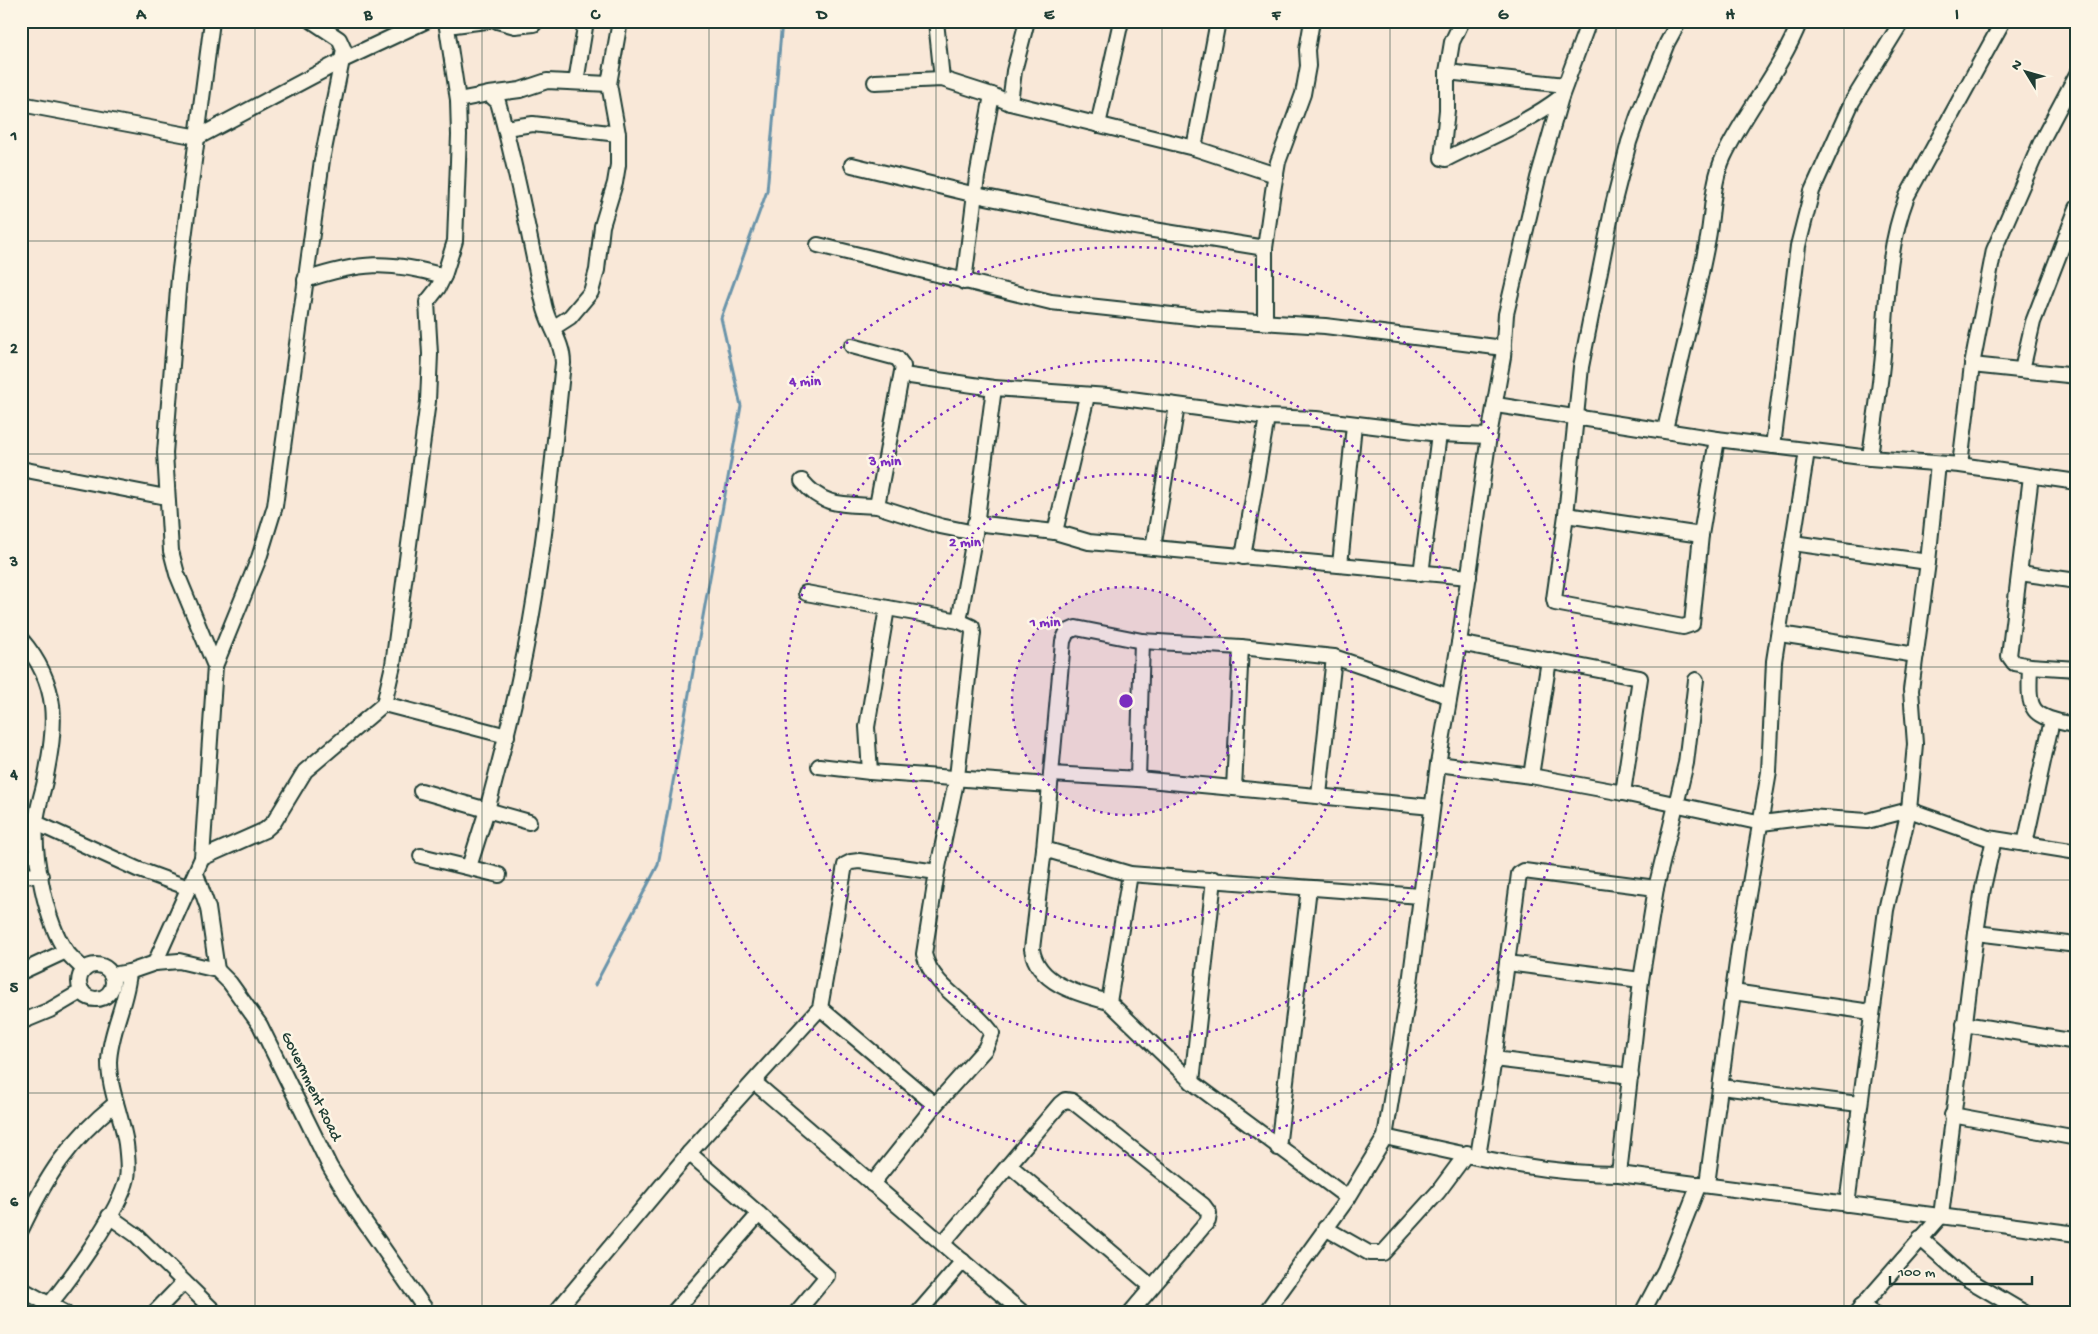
<svg xmlns="http://www.w3.org/2000/svg" width="2098" height="1334" viewBox="0 0 2098 1334" font-family="'Gochi Hand',sans-serif">
<style>
.lines{fill:none;stroke-linecap:round;stroke-linejoin:round}
.stream{stroke:#6a94aa;stroke-width:3}
.minor-casing{stroke:#1f3d34;stroke-width:18}
.minor{stroke:#fcf5e5;stroke-width:14}
.grid{fill:none;stroke:#1f3d34;stroke-width:1;stroke-opacity:0.55}
.ring{fill:none;stroke:#7b2cbf;stroke-width:2.5;stroke-dasharray:2.5 5}
.labels{text-anchor:middle;dominant-baseline:central;stroke-width:5;stroke-linejoin:round;paint-order:stroke}
.street-label{font-size:16px;fill:#1f3d34;stroke:#fcf5e5}
.centre{fill:#7b2cbf;stroke:#fcf5e5;stroke-width:2.5}
.ring-label{font-size:15px;text-anchor:middle;font-weight:bold;fill:#7b2cbf;stroke:#fcf5e5;stroke-width:5;stroke-linejoin:round;paint-order:stroke}
.neatline{fill:none;stroke:#1f3d34;stroke-width:2}
.grid-label{font-size:16px;text-anchor:middle;font-weight:bold;fill:#1f3d34}
</style>
<rect width="100%" height="100%" fill="#f9e8d8"/>
<filter id="ink" filterUnits="userSpaceOnUse"><feTurbulence type="fractalNoise" baseFrequency=".02" numOctaves="2"/><feDisplacementMap in="SourceGraphic" scale="10" xChannelSelector="R" yChannelSelector="G"/><feConvolveMatrix kernelMatrix="1 2 1 2 8 2 1 2 1" color-interpolation-filters="sRGB"/></filter>
<g filter="url(#ink)">
<g class="lines">
<path class="stream" d="M595,985L658,865L741,406L721,318L767,191L782,21"/>
<g class="minor-casing">
<g id="minor">
<path d="M497,21L515,26L534,24L536,21"/>
<path d="M936,21L942,79"/>
<path d="M1462,21L1452,42L1447,72V110L1442,158L1446,159C1485,139 1526,124 1561,97"/>
<path d="M1679,21L1667,43L1638,116L1629,142L1613,205L1581,367L1566,515L1554,599L1555,603L1683,627L1692,624L1701,535L1717,439"/>
<path d="M447,26L486,21"/>
<path d="M1447,72L1565,85"/>
<path d="M576,82L586,21"/>
<path d="M875,82L942,79L992,95L1010,103L1194,148L1276,175"/>
<path d="M489,94L520,90L547,81L609,84"/>
<path d="M1010,103L1014,71L1027,21"/>
<path d="M21,104L198,137L343,60L426,21"/>
<path d="M1098,125L1121,21"/>
<path d="M505,128L533,124L618,134"/>
<path d="M1194,148L1218,21"/>
<path d="M852,165L976,195L1123,225L1265,248"/>
<path d="M818,245L1051,302L1209,319L1325,326L1504,348"/>
<path d="M444,276L455,241L459,135L458,100L446,21"/>
<path d="M964,282L977,177L992,95"/>
<path d="M1265,322V248L1273,191L1278,162L1303,94L1308,66L1307,50L1312,21"/>
<path d="M553,328L570,317L591,292L597,270L602,226L615,183L618,165V134L609,84L620,21"/>
<path d="M852,346L897,358L903,366L877,506L940,526L975,533"/>
<path d="M1972,365L2077,376"/>
<path d="M2022,370L2033,322L2077,208"/>
<path d="M903,375L994,388L1108,396L1267,417L1316,419L1439,434L1489,436"/>
<path d="M1496,405L1717,439L1870,458L1960,465L2077,482"/>
<path d="M1665,430C1679,366 1696,302 1708,238C1713,211 1712,181 1724,156C1746,110 1781,70 1800,21"/>
<path d="M1773,446L1798,246L1812,191L1852,102L1902,21"/>
<path d="M1870,458C1874,423 1880,389 1883,355C1887,300 1887,248 1907,196L2003,21"/>
<path d="M1960,465L1972,365L1994,250L2042,140L2077,74"/>
<path d="M21,469L166,497"/>
<path d="M2031,476L2009,656L2014,663L2030,666L2077,669"/>
<path d="M802,481C824,508 844,504 877,506"/>
<path d="M1566,515L1701,535"/>
<path d="M975,523L1055,532L1089,542L1469,577"/>
<path d="M1055,532L1087,396"/>
<path d="M1793,543L1928,562"/>
<path d="M1153,548L1177,406"/>
<path d="M1243,557L1267,417"/>
<path d="M1340,565L1354,425"/>
<path d="M2020,573L2077,581"/>
<path d="M1421,574L1439,434"/>
<path d="M806,593L959,621L972,627L973,633L957,777L937,872L924,954C933,989 972,1004 992,1033L985,1049L935,1105L872,1184"/>
<path d="M959,621L975,533L994,388"/>
<path d="M1780,634L1916,655"/>
<path d="M21,639C61,686 56,724 45,781C42,795 37,809 36,822C33,856 46,923 66,951C71,958 79,964 84,970"/>
<path d="M1459,643L1640,678L1623,793"/>
<path d="M215,666L259,558L275,506L322,160L344,50L339,39L312,21"/>
<path d="M2030,666C2028,714 2029,715 2077,726"/>
<path d="M384,704L507,736"/>
<path d="M1438,764L1531,776L1623,793L1762,823L1809,817L1867,821L1909,810L1988,838L2077,852"/>
<path d="M819,766L870,772L1050,785L1063,641L1067,632L1076,628L1142,641L1241,647L1334,657L1448,696"/>
<path d="M870,772L867,727L887,608"/>
<path d="M1051,774L1138,779L1432,807"/>
<path d="M1531,776L1549,660"/>
<path d="M1138,779L1142,641"/>
<path d="M1050,785L1044,849L1130,874L1420,896"/>
<path d="M1234,788L1241,647"/>
<path d="M421,791L487,810C509,728 529,646 540,562C550,496 556,429 563,363C563,342 548,325 544,305C529,237 517,169 498,102L489,94L458,100"/>
<path d="M1319,795L1334,657"/>
<path d="M21,816L137,869L189,888"/>
<path d="M2025,844L2052,720"/>
<path d="M1044,849L1032,949C1037,984 1079,994 1109,1002"/>
<path d="M421,856L499,875"/>
<path d="M202,858L265,830L274,822L305,771L384,704L393,665L428,401L430,354L427,302L438,288L444,276C389,260 359,262 305,280"/>
<path d="M469,867L487,810L529,822"/>
<path d="M196,874L208,908L217,970"/>
<path d="M1130,874L1109,1002L1192,1082L1348,1198"/>
<path d="M21,875L41,876"/>
<path d="M1976,933L2077,945"/>
<path d="M155,963L202,858L215,666L177,574L171,551L165,453L179,277L212,21"/>
<path d="M1507,963L1641,980"/>
<circle cx="96" cy="982" r="17"/>
<path d="M21,972L66,951"/>
<path d="M112,975L129,972L155,963L179,961L217,970L230,983L260,1025L330,1167L355,1208L428,1313"/>
<path d="M1733,992L1871,1012"/>
<path d="M820,1008L935,1105"/>
<path d="M21,1022L50,1010L82,991"/>
<path d="M1964,1024L2077,1042"/>
<path d="M1494,1059L1631,1076"/>
<path d="M754,1082L1023,1313"/>
<path d="M1192,1082L1214,879"/>
<path d="M1721,1087L1859,1104"/>
<path d="M1952,1115L2077,1138"/>
<path d="M1385,1137C1463,1154 1538,1174 1619,1174L2077,1234"/>
<path d="M1278,1148L1309,888"/>
<path d="M1478,1156L1494,1059L1519,874L1524,871L1656,888"/>
<path d="M1009,1165L1151,1286"/>
<path d="M1619,1174L1641,980L1656,888L1686,763L1696,680"/>
<path d="M1707,1184L1739,948L1769,772L1774,661L1807,451"/>
<path d="M1847,1204L1886,910L1909,810L1915,744L1911,690L1928,562L1938,464"/>
<path d="M759,1214L827,1276L796,1313"/>
<path d="M109,1216L136,1235L216,1313"/>
<path d="M1325,1228L1369,1253H1383L1438,1192L1467,1153"/>
<path d="M21,1230C47,1175 69,1141 116,1103"/>
<path d="M1920,1238L1964,1277L2025,1313"/>
<path d="M943,1243L1060,1104L1065,1100L1072,1101L1203,1205L1209,1213L1208,1221L1130,1313"/>
<path d="M21,1289L65,1313"/>
<path d="M1861,1306L1873,1313"/>
<path d="M42,1313C66,1286 120,1211 127,1178C129,1168 127,1154 126,1144C122,1116 109,1090 109,1062C110,1031 127,1002 129,972"/>
<path d="M154,1313L184,1282"/>
<path d="M555,1313L689,1153L820,1008L845,865L851,862L859,861L937,872"/>
<path d="M673,1313L759,1214L689,1153"/>
<path d="M918,1313L963,1261"/>
<path d="M1265,1313L1348,1198L1385,1137L1410,983L1438,764L1459,643L1489,436L1503,357L1506,314L1538,178L1561,97L1589,21"/>
<path d="M1642,1313L1665,1270L1699,1184"/>
<path d="M1856,1313L1941,1216L1976,933L1983,888L1994,839"/>
</g>
</g>
<use href="#minor" class="minor"/>
</g>
</g>
<path class="grid" d="M255,21V1313M482,21V1313M709,21V1313M936,21V1313M1162,21V1313M1390,21V1313M1616,21V1313M1844,21V1313M21,241H2077M21,454H2077M21,667H2077M21,880H2077M21,1093H2077"/>
<circle cx="1126" cy="701" r="114" fill="#7b2cbf" fill-opacity=".12"/>
<g class="ring">
<circle cx="1126" cy="701" r="114"/>
<circle cx="1126" cy="701" r="227"/>
<circle cx="1126" cy="701" r="341"/>
<circle cx="1126" cy="701" r="454"/>
</g>
<g class="labels">
<g class="street-label">
<text transform="translate(310 1087) rotate(64)">Government Road</text>
</g>
</g>
<circle cx="1126" cy="701" r="8" class="centre"/>
<g class="ring-label">
<text x="805" y="385">4 min</text>
<text x="885" y="465">3 min</text>
<text x="965" y="546">2 min</text>
<text x="1045" y="626">1 min</text>
</g>
<rect width="2098" height="1334" fill="none" stroke="#fcf5e5" stroke-width="55"/>
<g transform="translate(2026 72) rotate(307)" stroke="#fcf5e5" stroke-width="4" paint-order="stroke">
<path d="M0-4L9 19L0 12L-9 19Z" fill="#1f3d34"/>
<text y="-8" font-size="14" font-weight="bold" text-anchor="middle" fill="#1f3d34">N</text>
</g>
<path d="M1890 1276v8h142v-8" fill="none" stroke="#1f3d34" stroke-width="2.5"/>
<text x="1898" y="1276" font-size="15" fill="#1f3d34" stroke="#fcf5e5" stroke-width="4" paint-order="stroke">100 m</text>
<rect x="28" y="28" width="2042" height="1278" class="neatline"/>
<g class="grid-label">
<text x="141" y="19">A</text>
<text x="368" y="19">B</text>
<text x="595" y="19">C</text>
<text x="822" y="19">D</text>
<text x="1049" y="19">E</text>
<text x="1276" y="19">F</text>
<text x="1503" y="19">G</text>
<text x="1730" y="19">H</text>
<text x="1957" y="19">I</text>
<text x="14" y="140">1</text>
<text x="14" y="353">2</text>
<text x="14" y="566">3</text>
<text x="14" y="779">4</text>
<text x="14" y="992">5</text>
<text x="14" y="1206">6</text>
</g>
</svg>
